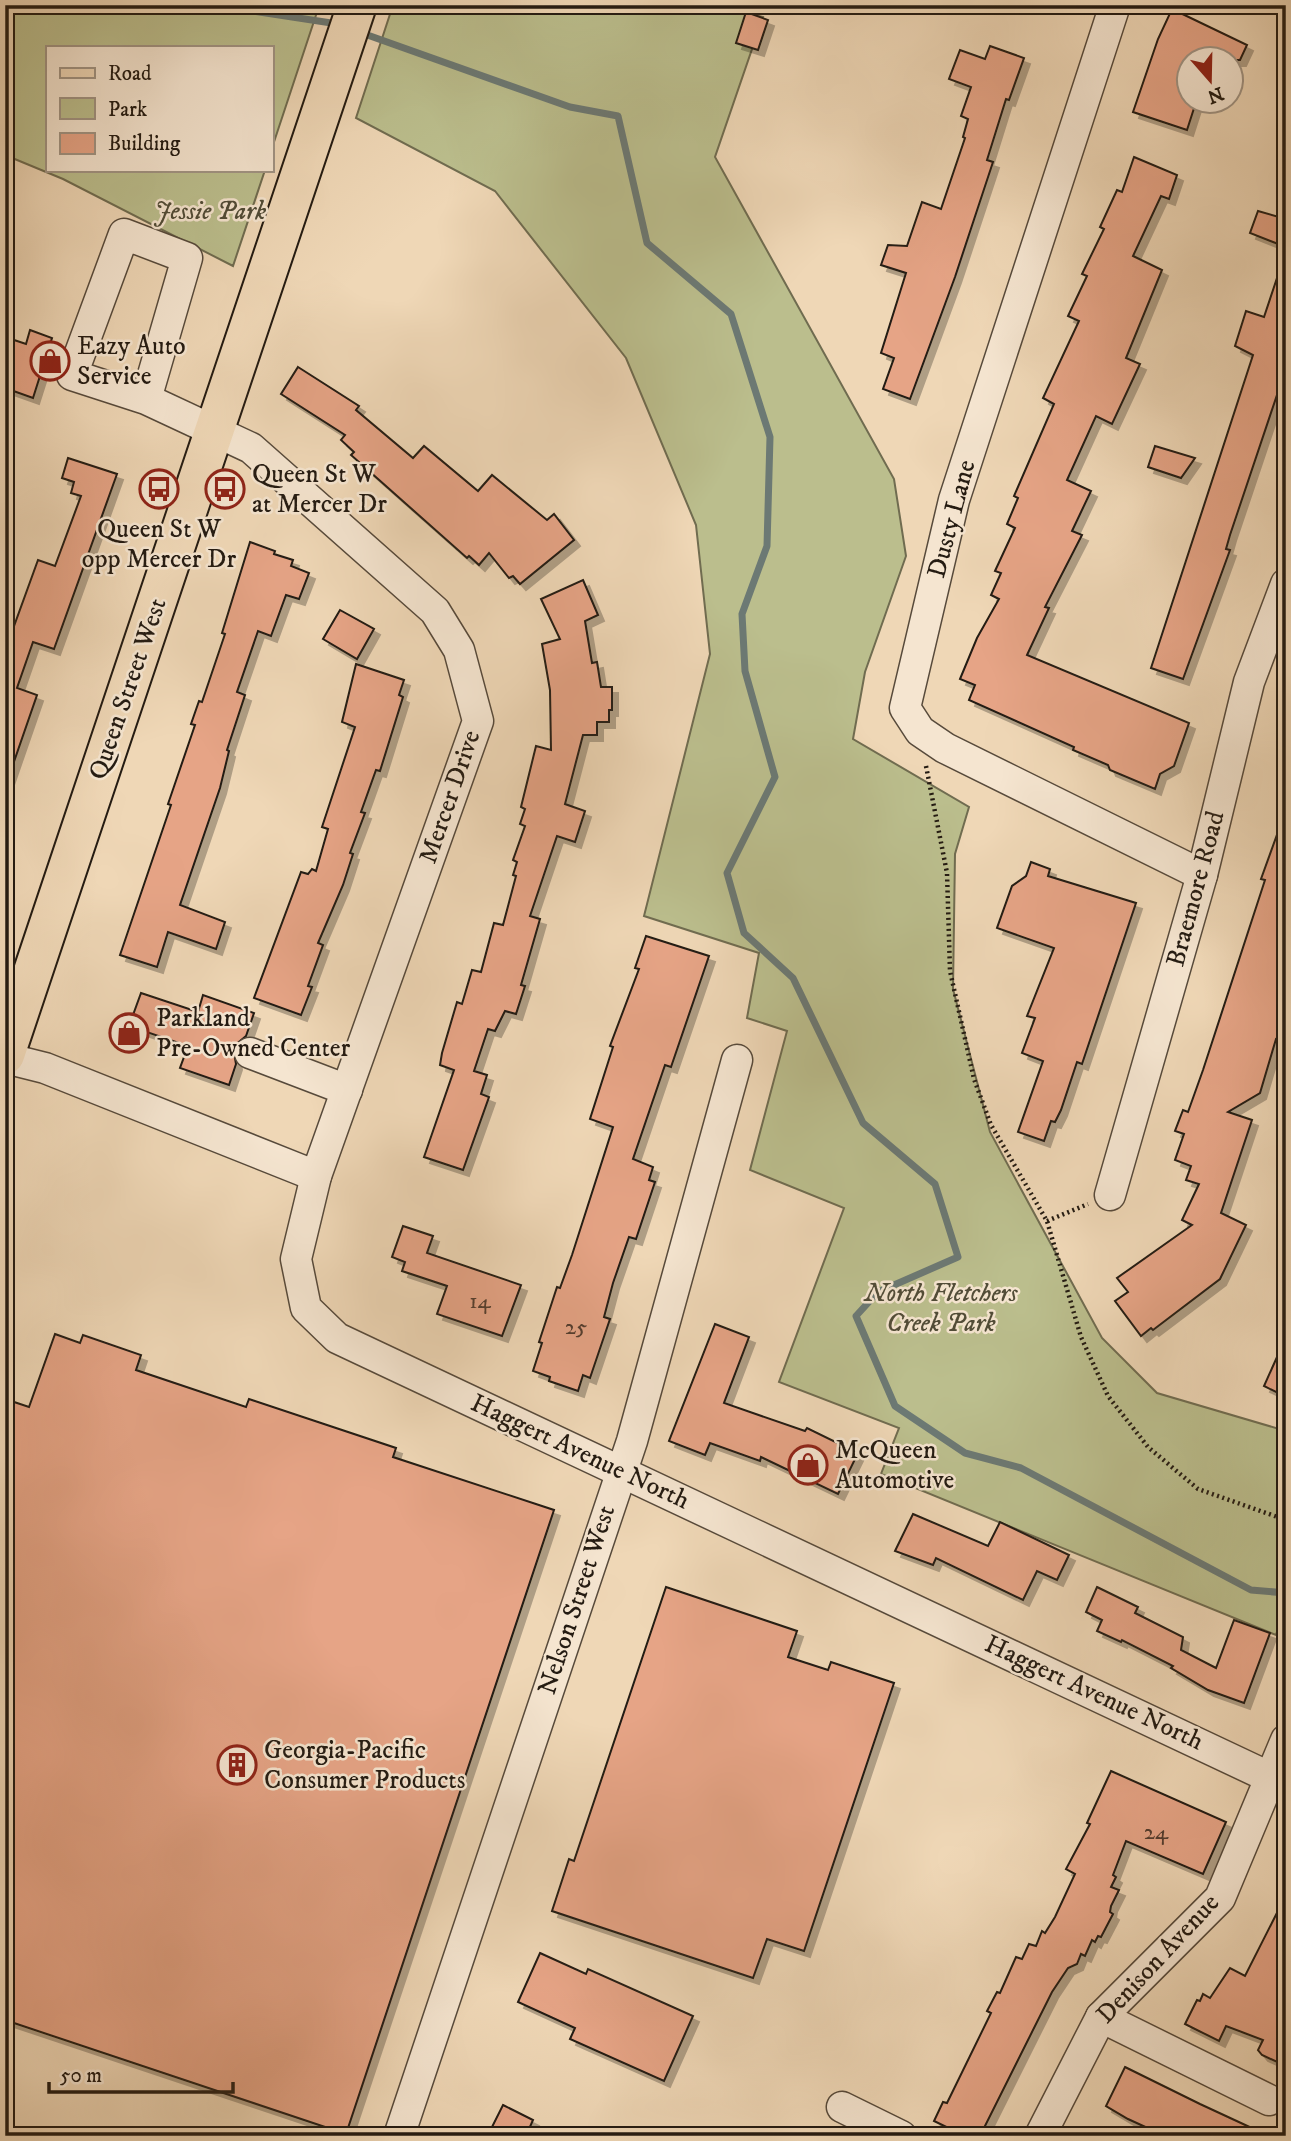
<svg xmlns="http://www.w3.org/2000/svg" width="1291" height="2141" viewBox="0 0 1291 2141" font-family="'IM FELL DW Pica',serif">
<style>
.green{fill:#bbbe8d;stroke:#706c50;stroke-width:2}
.lines{fill:none;stroke-linecap:round;stroke-linejoin:round}
.stream{stroke:#6c7974;stroke-width:7}
.building{fill:#e6a486;stroke:#241b12;stroke-width:2;filter:url(#shadow)}
.minor-casing{stroke:#574a3b;stroke-width:33}
.major-casing{stroke:#241b12;stroke-width:42}
.path{stroke:#241b12;stroke-width:4.5;stroke-dasharray:2 3.5;stroke-linecap:butt}
.minor{stroke:#f5e5d0;stroke-width:30}
.major{stroke:#efd7b6;stroke-width:38}
.labels{text-anchor:middle;dominant-baseline:central;stroke-width:5;stroke-linejoin:round;paint-order:stroke}
.number-label{font-size:23px;fill:#543d2f}
.park-label{font-size:26px;font-style:italic;fill:#514c37;stroke:#f5e5d0}
.poi-label{font-size:26px;fill:#241b12;stroke:#f5e5d0;text-anchor:start}
.street-label{font-size:26px;fill:#241b12;stroke:#f5e5d0}
</style>
<defs>
<filter id="shadow"><feDropShadow dx="6" dy="6" stdDeviation="0" flood-color="#0004"/></filter>
</defs>
<rect width="100%" height="100%" fill="#efd7b6"/>
<filter id="stains"><feTurbulence type="fractalNoise" baseFrequency=".00286" numOctaves="4"/><feColorMatrix values="0 0 0 0 .2 0 0 0 0 .09 0 0 0 0 .02 0 0 0 .5 -.17"/></filter>
<radialGradient id="worn" r=".72"><stop offset=".6" stop-color="#630" stop-opacity="0"/><stop offset="1" stop-color="#630" stop-opacity=".3"/></radialGradient>
<g class="green">
<path d="M5,5L319,6L271,151V47H47V170H265L233,266L63,179L5,155Z"/>
<path d="M393,5H715L763,17L715,157L894,479L906,556L865,672L853,739L969,807L955,854L953,989L990,1132L1102,1338L1157,1393L1286,1431V1603L1276,1635L881,1474L899,1428L779,1382L844,1208L750,1170L787,1031L747,1018L759,953L644,916L710,654L696,525L626,358L495,191L356,118Z"/>
</g>
<g class="lines">
<g class="stream">
<path d="M212,5L338,24"/>
<path d="M359,32L570,107L618,116L647,243L731,314L770,437L767,546L742,614L745,671L775,777L727,873L744,933L793,978L863,1123L935,1184L958,1257L878,1292L856,1316L895,1406L965,1453L1021,1468L1251,1590L1286,1593"/>
</g>
</g>
<g class="building">
<path d="M1172,9L1247,45L1240,60H1189V102H1196L1187,130L1133,112L1158,39Z"/>
<path d="M746,12L768,20L758,50L736,43Z"/>
<path d="M990,46L1024,58L1009,100L1006,99L987,160L993,162L955,277L910,399L883,389L894,358L881,353L906,273L881,265L888,245L907,246L922,202L941,209L965,138L963,137L968,119L961,116L971,87L949,79L960,50L985,59Z"/>
<path d="M1134,157L1177,175L1169,199L1161,196L1133,256L1162,270L1126,358L1140,364L1112,424L1096,416L1067,480L1091,491L1072,531L1082,535L1045,607L1049,608L1027,655L1189,723L1174,766L1160,774L1155,789L1110,770L1108,765L1073,750L1074,747L969,700L975,685L960,679L977,638L999,599L991,595L1001,573L995,571L1015,528L1007,524L1018,498L1014,496L1054,404L1043,398L1079,321L1068,316L1087,276L1082,274L1104,229L1100,227L1117,190L1122,192Z"/>
<path d="M1258,211L1286,219V247L1250,233Z"/>
<path d="M1282,263L1286,264V368L1230,535L1226,549L1230,550L1183,679L1151,668L1253,355L1235,346L1246,311L1264,317Z"/>
<path d="M30,330L52,338L33,398L5,388V337L26,344Z"/>
<path d="M298,367L359,406L356,410L413,458L424,446L478,491L492,475L547,520L554,514L574,540L520,584L513,576L509,578L489,553L479,565L469,556L467,558L351,455L354,452L341,440L345,435L281,394Z"/>
<path d="M1155,446L1195,458L1181,478L1148,467Z"/>
<path d="M68,458L117,474L54,649L33,642L17,688L37,695L8,779H5V651L38,560L55,566L81,496L71,493L74,482L62,478Z"/>
<path d="M250,542L275,551L274,554L293,560L291,566L309,573L299,599L286,595L271,636L258,631L237,692L245,695L227,750L229,751L220,788L180,905L225,922L216,949L168,932L157,967L120,955L171,805L168,804L195,725L191,724L199,701L202,702L225,634L222,633Z"/>
<path d="M583,580L598,615L585,621L592,663L597,662L601,687H612V710H609V722H597V735H583L565,804L585,811L575,842L557,836L530,916L540,919L521,985L525,986L516,1014L505,1011L495,1031L488,1029L474,1071L487,1075L481,1094L489,1097L463,1170L424,1157L454,1070L440,1065L442,1053L457,1002L462,1004L472,970L481,972L494,923L503,925L516,876L513,875L517,862L513,860L525,826L520,824L525,809L521,807L536,746L551,750L550,690L542,644L560,639L541,599Z"/>
<path d="M340,610L374,629L357,659L323,639Z"/>
<path d="M356,664L404,680L399,695L403,697L380,771L376,770L361,812L365,813L350,853L353,854L343,885L318,943L323,945L308,986L312,987L301,1015L254,998L301,872L308,874L312,869L316,871L328,829L322,827L355,727L342,722Z"/>
<path d="M1283,818H1286V1021L1279,1040L1276,1039L1260,1093L1228,1112L1252,1120L1221,1213L1246,1225L1220,1279L1153,1330L1151,1328L1141,1336L1115,1301L1128,1292L1117,1278L1192,1225L1182,1220L1199,1184L1186,1180L1191,1166L1175,1160L1184,1134L1175,1131L1183,1110L1188,1112L1203,1070L1265,880L1261,879Z"/>
<path d="M1031,862L1050,869L1048,876L1136,903L1082,1064L1077,1062L1061,1110L1055,1122L1051,1121L1044,1141L1018,1132L1043,1061L1022,1053L1035,1018L1027,1016L1054,948L997,928L1012,886L1026,876Z"/>
<path d="M646,936L709,956L671,1067L665,1065L633,1159L653,1167L649,1180L655,1182L636,1239L629,1237L613,1283L604,1317L610,1319L590,1378L583,1375L578,1391L549,1381L550,1377L533,1371L542,1343L539,1342L557,1287L560,1288L572,1255L613,1127L590,1119L613,1047L610,1046L639,969L635,968Z"/>
<path d="M141,993L198,1012L203,995L254,1013L246,1036L233,1047L236,1064L229,1085L180,1068L188,1046L129,1026Z"/>
<path d="M403,1226L433,1236L427,1253L521,1285L502,1336L437,1314L447,1286L402,1271L405,1262L392,1257Z"/>
<path d="M715,1324L749,1337L724,1403L805,1431L807,1428L858,1453L838,1494L761,1457L760,1461L710,1443L705,1455L669,1441Z"/>
<path d="M55,1334L80,1343L83,1335L141,1355L136,1370L246,1407L249,1399L396,1448L393,1457L554,1510L346,2134L5,2020V1399L29,1407Z"/>
<path d="M1286,1337V1397L1264,1386Z"/>
<path d="M913,1514L988,1546L1000,1522L1069,1555L1057,1580L1037,1571L1023,1600L936,1558L933,1565L895,1551Z"/>
<path d="M666,1587L797,1631L788,1657L828,1670L831,1662L894,1683L804,1951L767,1939L753,1978L552,1911L569,1859L574,1861Z"/>
<path d="M1097,1587L1138,1607L1135,1613L1183,1637L1181,1650L1216,1668L1234,1620L1270,1633L1244,1703L1208,1690L1171,1668L1173,1666L1122,1640L1121,1642L1097,1631L1102,1620L1086,1612Z"/>
<path d="M1111,1771L1226,1822L1203,1874L1126,1841L1113,1875L1116,1877L1111,1887L1119,1890L1111,1906L1110,1912L1113,1914L1101,1937L1098,1936L1095,1942L1092,1940L1085,1956L1081,1954L1077,1964L1068,1968L1052,1992L980,2136H965L934,2121L943,2102L947,2103L991,2013L987,2011L997,1992L1000,1993L1016,1957L1022,1959L1029,1944L1036,1946L1042,1931L1045,1933L1055,1917L1075,1874L1066,1869L1090,1824L1087,1823Z"/>
<path d="M1286,1895V2066L1262,2055L1258,2050L1263,2040L1226,2026L1219,2041L1185,2024L1197,2000L1200,2001L1203,1994L1210,1998L1230,1968L1245,1976Z"/>
<path d="M540,1953L586,1974L588,1969L693,2016L664,2081L570,2039L575,2028L518,2002Z"/>
<path d="M1125,2067L1200,2104L1269,2136H1165L1128,2119L1106,2106Z"/>
<path d="M503,2105L533,2120L526,2136H501L490,2131Z"/>
</g>
<g class="lines">
<g class="minor-casing">
<g id="minor">
<path d="M1115,5L954,500L905,708L920,731L945,748L1202,875"/>
<path d="M146,399L187,258L124,234L72,375L146,399L251,448L435,611L459,650L478,721L316,1176L296,1259L306,1308L337,1338L1286,1785"/>
<path d="M250,1053L347,1090"/>
<path d="M5,1058L45,1068L316,1176"/>
<path d="M1110,1195L1202,875L1249,682L1286,584"/>
<path d="M1101,2017L1269,2100"/>
<path d="M842,2107L901,2136"/>
<path d="M399,2136L632,1441L737,1060"/>
<path d="M1040,2136L1101,2017L1220,1898L1286,1740"/>
</g>
</g>
<g class="major-casing">
<path id="major" d="M5,1055L357,5"/>
</g>
<g class="path">
<path d="M926,766L947,873L950,971L974,1079L991,1125L1047,1221L1081,1337L1108,1396L1148,1447L1198,1489L1286,1520"/>
<path d="M1047,1221L1088,1204"/>
</g>
<use href="#minor" class="minor"/>
<use href="#major" class="major"/>
</g>
<defs>
<g id="shop-ring" transform="scale(2.0125)"><circle r="9.5" fill="#f5e5d0" stroke="#8f2418" stroke-width="1.5"/><path d="M-5-2.5h2.3a2.7 3.5 0 0 1 5.4 0H5L5.5 6h-11ZM-1.5-2.5h3a1.5 2.3 0 0 0-3 0Z" fill="#8f2418"/></g>
<g id="bus-ring" transform="scale(2.0125)"><circle r="9.5" fill="#f5e5d0" stroke="#8f2418" stroke-width="1.5"/><path d="M-5-6H5V4H4V6H2V4H-2V6H-4V4H-5ZM-3.5-4V0h7V-4ZM-3.5 1.2v1.5H-2V1.2ZM2 1.2v1.5H3.5V1.2Z" fill="#8f2418"/></g>
<g id="building-ring" transform="scale(2.0125)"><circle r="9.5" fill="#f5e5d0" stroke="#8f2418" stroke-width="1.5"/><path d="M-4-6H4V6H1V3H-1V6H-4ZM-2.5-4.3h1.7v1.8h-1.7ZM.8-4.3h1.7v1.8H.8ZM-2.5-1h1.7V.8h-1.7ZM.8-1h1.7V.8H.8Z" fill="#8f2418"/></g>
</defs>
<g fill-rule="evenodd">
<use href="#shop-ring" x="50" y="361"/>
<use href="#bus-ring" x="159" y="489"/>
<use href="#bus-ring" x="225" y="489"/>
<use href="#shop-ring" x="129" y="1033"/>
<use href="#shop-ring" x="808" y="1465"/>
<use href="#building-ring" x="237" y="1765"/>
</g>
<g class="labels">
<g class="number-label">
<text x="480" y="1301">14</text>
<text x="576" y="1327">25</text>
<text x="1156" y="1832">24</text>
</g>
<g class="park-label">
<text x="210" y="211">Jessie Park</text>
<text x="941" y="1293">North Fletchers<tspan x="941" dy="30">Creek Park</tspan></text>
</g>
<g class="poi-label">
<text x="77" y="346">Eazy Auto<tspan x="77" dy="30">Service</tspan></text>
<text x="252" y="474">Queen St W<tspan x="252" dy="30">at Mercer Dr</tspan></text>
<text x="159" y="529" text-anchor="middle">Queen St W<tspan x="159" dy="30">opp Mercer Dr</tspan></text>
<text x="156" y="1018">Parkland<tspan x="156" dy="30">Pre-Owned Center</tspan></text>
<text x="835" y="1450">McQueen<tspan x="835" dy="30">Automotive</tspan></text>
<text x="264" y="1750">Georgia-Pacific<tspan x="264" dy="30">Consumer Products</tspan></text>
</g>
<g class="street-label">
<text transform="translate(952 519) rotate(-75)">Dusty Lane</text>
<text transform="translate(128 689) rotate(-71)">Queen Street West</text>
<text transform="translate(450 797) rotate(-71)">Mercer Drive</text>
<text transform="translate(1196 889) rotate(-75)">Braemore Road</text>
<text transform="translate(580 1452) rotate(25)">Haggert Avenue North</text>
<text transform="translate(577 1600) rotate(-72)">Nelson Street West</text>
<text transform="translate(1094 1693) rotate(25)">Haggert Avenue North</text>
<text transform="translate(1158 1959) rotate(-47)">Denison Avenue</text>
</g>
</g>
<rect width="1291" height="2141" fill="none" stroke="#efd7b6" stroke-width="28"/>
<rect x="7" y="7" width="1277" height="2127" fill="none" stroke="#241b12" stroke-width="3.5"/>
<rect x="14" y="14" width="1263" height="2113" fill="none" stroke="#241b12" stroke-width="2"/>
<rect x="46" y="46" width="228" height="126" fill="#f5e5d0" stroke="#a19484" stroke-width="2"/>
<rect x="60" y="68" width="35" height="10" fill="#efd7b6" stroke="#a19484" stroke-width="2"/>
<text x="108" y="80" font-size="21" fill="#241b12">Road</text>
<rect x="60" y="98" width="35" height="21" fill="#bbbe8d" stroke="#a19484" stroke-width="2"/>
<text x="108" y="116" font-size="21" fill="#241b12">Park</text>
<rect x="60" y="133" width="35" height="21" fill="#e6a486" stroke="#a19484" stroke-width="2"/>
<text x="108" y="150" font-size="21" fill="#241b12">Building</text>
<g transform="translate(1210 80) rotate(160)"><circle r="33" fill="#f5e5d0" stroke="#a19484" stroke-width="2"/>
<path d="M0-5L12 26L0 18L-12 26Z" fill="#8f2418"/>
<text y="-10" font-size="19" font-weight="bold" text-anchor="middle" fill="#241b12">N</text>
</g>
<path d="M49 2082v10h184v-10" fill="none" stroke="#241b12" stroke-width="3.5"/>
<text x="60" y="2082" font-size="21" fill="#241b12" stroke="#f5e5d0" stroke-width="5" paint-order="stroke">50 m</text>
<rect width="100%" height="100%" filter="url(#stains)"/>
<rect width="100%" height="100%" fill="url(#worn)"/>
</svg>
